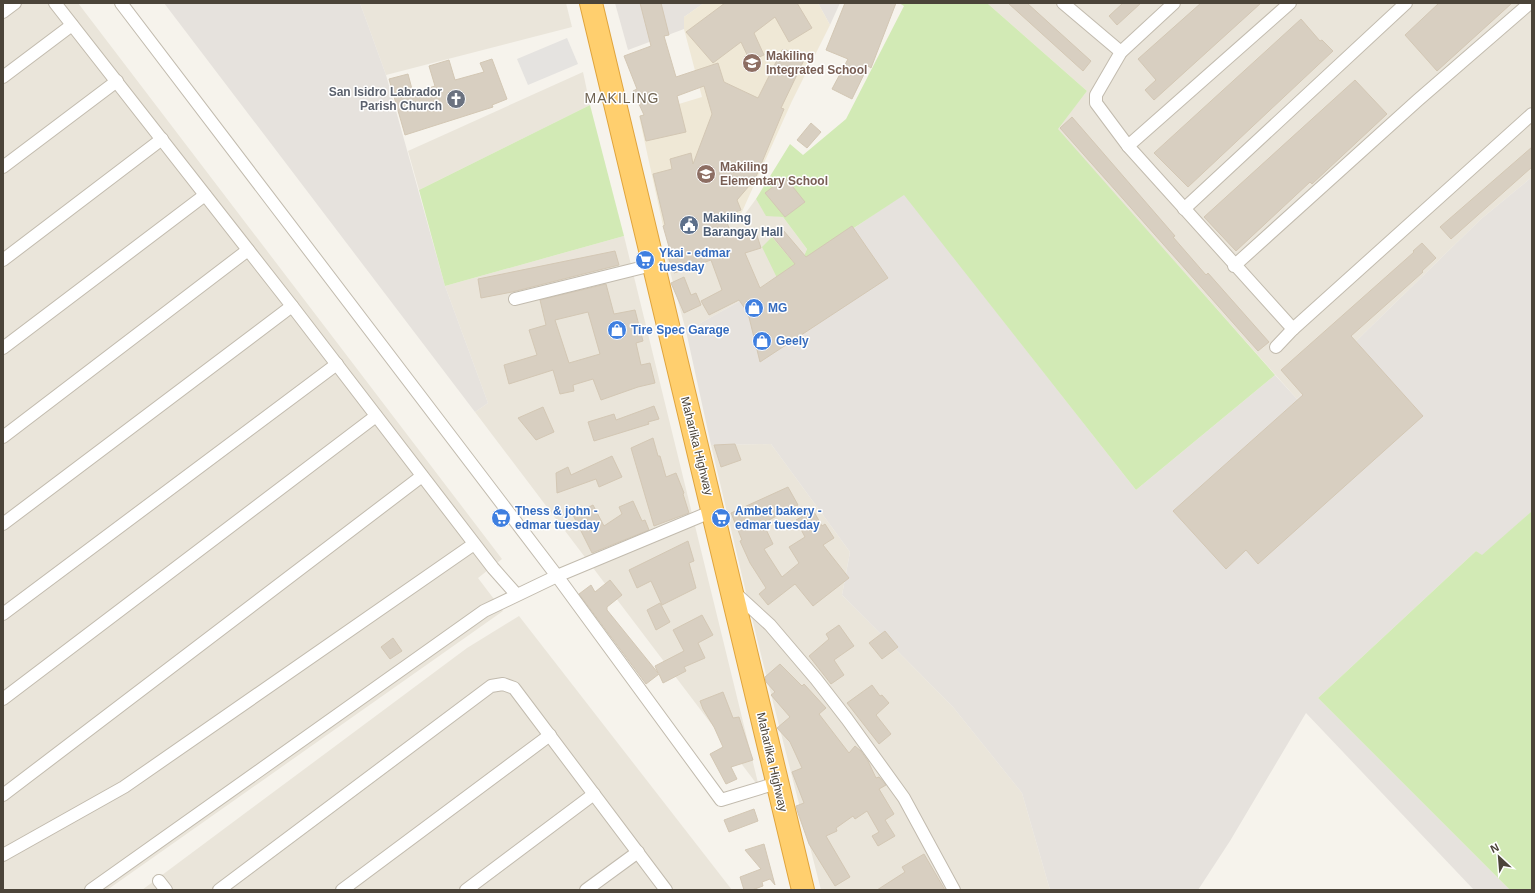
<svg xmlns="http://www.w3.org/2000/svg" width="1535" height="893" viewBox="0 0 1535 893" font-family="Helvetica,sans-serif">
<style>
.residential{fill:#eae5da}
.industrial{fill:#e6e2dd}
.education{fill:#efe8d6}
.green{fill:#d2eab5}
.parking{fill:#e5e3e0}
.building{fill:#d8cfc1;stroke:#d3c7b4;fill-rule:evenodd}
.lines{fill:none;stroke-linecap:round;stroke-linejoin:round}
.street-casing{stroke:#c2bbae;stroke-width:14}
.highway-casing{stroke:#e0a43c;stroke-width:24}
.street{stroke:#fff;stroke-width:12}
.highway{stroke:#ffcf6e;stroke-width:22}
.labels{text-anchor:middle;dominant-baseline:central;stroke-width:3;stroke-linejoin:round;paint-order:stroke}
.education-label{font-size:12px;font-weight:bold;fill:#785e54;stroke:#fff;text-anchor:start}
.worship-label{font-size:12px;font-weight:bold;fill:#5b616d;stroke:#fff;text-anchor:end}
.service-label{font-size:12px;font-weight:bold;fill:#4e5e75;stroke:#fff;text-anchor:start}
.shop-label{font-size:12px;font-weight:bold;fill:#366cbe;stroke:#fff;text-anchor:start}
.street-label{font-size:12px;fill:#4b4439;stroke:#fff}
.quarter-label{font-size:14px;letter-spacing:1px;fill:#6e6250;stroke:#fff}
</style>
<rect width="100%" height="100%" fill="#f6f3ec"/>
<g class="residential">
<path d="M3,3H78L502,559L478,578L503,611L107,890H3Z"/>
<path d="M360,3H566L572,27L386,75Z"/>
<path d="M987,3H1532V177L1481,219L1297,399L1057,129L1087,91Z"/>
<path d="M583,72L590,105L419,190L408,151Z"/>
<path d="M756,199L766,215L783,217L807,249L804,256L794,263L772,238L778,280L686,331L664,249L742,218Z"/>
<path d="M624,236L759,787L475,412L488,403L445,286Z"/>
<path d="M771,444L850,552L842,595L953,707L1022,793L1050,890H821L758,643L711,445Z"/>
<path d="M519,616L732,890H142L467,648Z"/>
</g>
<g class="industrial">
<path d="M164,3H360L386,75L445,286L488,403L475,412Z"/>
<path d="M615,3H704L684,17V29L628,50Z"/>
<path d="M818,3H840L830,25Z"/>
<path d="M1532,177V511L1482,556L1476,551L1318,698L1510,890H1474L1306,713L1230,841L1198,890H1050L1022,793L953,707L842,595L850,552L771,444L711,445L686,331L778,280L904,194L1136,490L1275,375L1297,399L1481,219Z"/>
</g>
<path class="education" d="M704,3H818L830,25L792,101L741,214L715,224L712,211L663,226L639,116L702,97L684,29V17Z"/>
<g class="green">
<path d="M899,3H987L1087,91L1058,129L1275,375L1136,490L904,195L825,247L778,280L762,247L772,237L794,263L804,256L807,249L783,217L766,216L756,199L790,144L803,155L846,119L904,6Z"/>
<path d="M590,105L624,236L445,286L419,190Z"/>
<path d="M1532,511V890H1510L1318,698L1476,551L1482,555Z"/>
</g>
<path class="parking" d="M567,38L578,64L528,85L517,59Z"/>
<g class="building">
<path d="M640,3H661L669,35L664,36L676,77L718,63L724,82L758,98L782,50H786L805,58L781,108L784,109L755,179L737,200L741,210L724,216L733,237L755,229L761,248L745,253L760,288L795,264L773,237L783,230L806,257L852,226L888,278L760,362L748,313L739,300L709,315L701,301L722,290L711,260L674,273L665,249L669,247L663,226L665,225L653,174L672,169L670,159L691,153L693,164L712,114L704,86L677,96L686,132L646,141L640,116L644,115L633,91L637,89L624,56L651,46Z"/>
<path d="M725,3H797L812,28L789,42L775,17L754,33L764,55L750,61L741,42L713,63L686,32Z"/>
<path d="M845,3H896L871,68L868,66L852,99L832,89L848,59L826,50Z"/>
<path d="M1008,3H1027L1091,61L1083,71Z"/>
<path d="M1123,3H1141L1117,25L1109,16Z"/>
<path d="M1201,3H1261L1154,100L1145,90L1156,80L1138,59Z"/>
<path d="M1439,3H1512L1437,71L1405,35Z"/>
<path d="M1301,19L1320,41L1322,40L1333,51L1188,187L1154,153Z"/>
<path d="M492,59L507,99L492,105L493,107L405,135L389,79L408,74L413,93L435,86L429,66L449,60L455,80L484,72L480,63Z"/>
<path d="M1355,80L1387,114L1312,184L1310,182L1236,251L1204,217Z"/>
<path d="M1072,117L1175,236L1173,237L1206,275L1208,273L1269,342L1258,351L1060,128Z"/>
<path d="M811,123L821,132L807,148L797,140Z"/>
<path d="M1532,147V167L1451,239L1440,227Z"/>
<path d="M785,177L805,202L785,217L765,193Z"/>
<path d="M1422,243L1436,258L1422,271L1423,272L1351,336L1423,416L1258,564L1246,550L1226,569L1173,511L1303,395L1281,370L1414,252L1413,251Z"/>
<path d="M615,251L619,265L512,292L481,298L478,279Z"/>
<path d="M684,277L691,295L696,293L701,305L684,313L671,283Z"/>
<path d="M606,284L614,314L635,310L643,341L636,343L641,365L650,363L655,383L638,387L601,400L593,379L573,385L574,391L560,394L553,370L509,384L504,365L537,355L529,330L546,325L540,300ZM588,312L600,354L569,363L555,320Z"/>
<path d="M654,406L659,419L648,422L649,424L594,441L588,422L614,414L616,420Z"/>
<path d="M543,407L554,432L536,440L518,418Z"/>
<path d="M653,438L658,456H660L666,477L676,473L684,493L683,494L689,513L654,526L631,448Z"/>
<path d="M735,444L741,460L721,467L714,445Z"/>
<path d="M612,456L622,477L599,487L596,479L557,493L556,473L568,467L571,475Z"/>
<path d="M788,487L798,505L763,523L773,544L764,549L782,577L799,563L789,547L805,537L796,520L813,510L822,526L825,524L834,538L823,545L849,578L813,606L795,584L768,605L759,594L766,588L750,563L740,541L742,540L731,513Z"/>
<path d="M633,501L642,521L645,520L649,530L592,553L573,515L593,505L604,526L622,514L619,507Z"/>
<path d="M688,541L694,561L689,563L696,588L662,605L651,581L637,588L629,570Z"/>
<path d="M610,580L622,595L607,607V610L658,673L655,666L684,651L673,630L702,615L713,635L698,643L705,658L684,667L686,671L663,683L659,674L646,684L579,594L591,585L595,592Z"/>
<path d="M660,603L670,622L656,630L647,610Z"/>
<path d="M839,625L854,646L834,660L844,675L831,684L809,656L829,639L826,634Z"/>
<path d="M885,631L898,647L882,659L869,643Z"/>
<path d="M393,638L402,651L390,659L381,647Z"/>
<path d="M780,664L802,686L804,684L826,708L819,714L849,753L855,746L861,751L868,761L876,778L879,777L886,785L879,789L894,814L885,820L895,836L878,846L872,836L879,832L867,811L855,819L853,816L836,828L837,831L826,836L850,877L835,886L809,844L798,813L796,806L804,803L792,772L802,768L790,742L777,728L790,717L771,695L775,692L766,682L765,677Z"/>
<path d="M872,685L880,696L882,695L889,703L876,715L891,734L879,744L847,703Z"/>
<path d="M723,692L733,718L739,717L753,760L731,767L737,779L726,784L710,754L723,747L714,727L703,709L700,701Z"/>
<path d="M754,809L758,821L729,832L724,820Z"/>
<path d="M764,844L775,885L770,879L762,882L763,886L752,890H744L740,877L761,869L745,850Z"/>
<path d="M924,854L945,890H877L905,872L902,867Z"/>
</g>
<g class="lines">
<g class="street-casing">
<g id="street">
<path d="M55,3L292,306L493,568L516,594"/>
<path d="M121,3L557,576L721,800L777,783"/>
<path d="M1063,3L1121,52"/>
<path d="M1174,3L1121,52L1096,95V103L1128,146L1293,329"/>
<path d="M3,12L15,3"/>
<path d="M3,77L72,25"/>
<path d="M1128,146L1290,3"/>
<path d="M3,167L117,81"/>
<path d="M1184,209L1406,3"/>
<path d="M3,260L162,139"/>
<path d="M1234,266L1418,100L1530,3"/>
<path d="M515,299L652,265"/>
<path d="M1276,347L1293,329L1532,114"/>
<path d="M3,348L205,195"/>
<path d="M3,437L248,250"/>
<path d="M3,524L292,306"/>
<path d="M734,592L770,625L816,679L847,719L904,798L954,890"/>
<path d="M3,614L337,364"/>
<path d="M3,699L376,416"/>
<path d="M3,795L422,476"/>
<path d="M3,855L124,787L474,544"/>
<path d="M159,881L166,890"/>
<path d="M91,890L484,611L557,576L713,511"/>
<path d="M219,890L491,686L503,684L514,688L666,890"/>
<path d="M342,890L550,735"/>
<path d="M466,890L594,794"/>
<path d="M586,890L638,852"/>
</g>
</g>
<g class="highway-casing">
<path id="highway" d="M591,3L803,890"/>
</g>
<use href="#street" class="street"/>
<use href="#highway" class="highway"/>
</g>
<defs>
<g id="school-disc" transform="scale(1)"><circle r="9.5" fill="#8d6e63" stroke="#fff"/><path d="M0-5L7-2L0 1L-7-2ZM-4 1L0 2.5L4 1V4Q0 6-4 4Z" fill="#fff"/></g>
<g id="church-disc" transform="scale(1)"><circle r="9.5" fill="#6b7280" stroke="#fff"/><path d="M-1.2-6h2.4v3.5h3.3v2.4h-3.3V6h-2.4V-.1h-3.3v-2.4h3.3Z" fill="#fff"/></g>
<g id="civic-disc" transform="scale(1)"><circle r="9.5" fill="#5c6f8a" stroke="#fff"/><path d="M-.6-6.5H3V-4.5H.6V-3L4-1V1h2V6H-6V1h2V-1L-.6-3ZM-1.2 2.5V6h2.4V2.5Z" fill="#fff"/></g>
<g id="supermarket-disc" transform="scale(1)"><circle r="9.5" fill="#3f7fe0" stroke="#fff"/><path d="M-6-5.5h2.5l.6 2H6L4.5 2H-2.5L-4.4-4H-6ZM-1.5 3.2a1.3 1.3 0 1 0 .1 0ZM3 3.2a1.3 1.3 0 1 0 .1 0Z" fill="#fff"/></g>
<g id="shop-disc" transform="scale(1)"><circle r="9.5" fill="#3f7fe0" stroke="#fff"/><path d="M-5-2.5h2.3a2.7 3.5 0 0 1 5.4 0H5L5.5 6h-11ZM-1.5-2.5h3a1.5 2.3 0 0 0-3 0Z" fill="#fff"/></g>
</defs>
<g fill-rule="evenodd">
<use href="#school-disc" x="752" y="63"/>
<use href="#church-disc" x="456" y="99"/>
<use href="#school-disc" x="706" y="174"/>
<use href="#civic-disc" x="689" y="225"/>
<use href="#supermarket-disc" x="645" y="260"/>
<use href="#shop-disc" x="754" y="308"/>
<use href="#shop-disc" x="617" y="330"/>
<use href="#shop-disc" x="762" y="341"/>
<use href="#supermarket-disc" x="501" y="518"/>
<use href="#supermarket-disc" x="721" y="518"/>
</g>
<g class="labels">
<g class="education-label">
<text x="766" y="56">Makiling<tspan x="766" dy="14">Integrated School</tspan></text>
<text x="720" y="167">Makiling<tspan x="720" dy="14">Elementary School</tspan></text>
</g>
<g class="worship-label">
<text x="442" y="92">San Isidro Labrador<tspan x="442" dy="14">Parish Church</tspan></text>
</g>
<g class="service-label">
<text x="703" y="218">Makiling<tspan x="703" dy="14">Barangay Hall</tspan></text>
</g>
<g class="shop-label">
<text x="659" y="253">Ykai - edmar<tspan x="659" dy="14">tuesday</tspan></text>
<text x="768" y="308">MG</text>
<text x="631" y="330">Tire Spec Garage</text>
<text x="776" y="341">Geely</text>
<text x="515" y="511">Thess &amp; john -<tspan x="515" dy="14">edmar tuesday</tspan></text>
<text x="735" y="511">Ambet bakery -<tspan x="735" dy="14">edmar tuesday</tspan></text>
</g>
<g class="street-label">
<text transform="translate(697 446) rotate(76)">Maharlika Highway</text>
<text transform="translate(772 762) rotate(77)">Maharlika Highway</text>
</g>
<g class="quarter-label">
<text x="622" y="98">MAKILING</text>
</g>
</g>
<rect width="1535" height="893" fill="none" stroke="#4b4439" stroke-width="8"/>
<g transform="translate(1499 857) rotate(334)" stroke="#ffffff" stroke-width="3" paint-order="stroke">
<path d="M0-3L7 15L0 10L-7 15Z" fill="#4b4439"/>
<text y="-6" font-size="11" font-weight="bold" text-anchor="middle" fill="#4b4439">N</text>
</g>
</svg>
